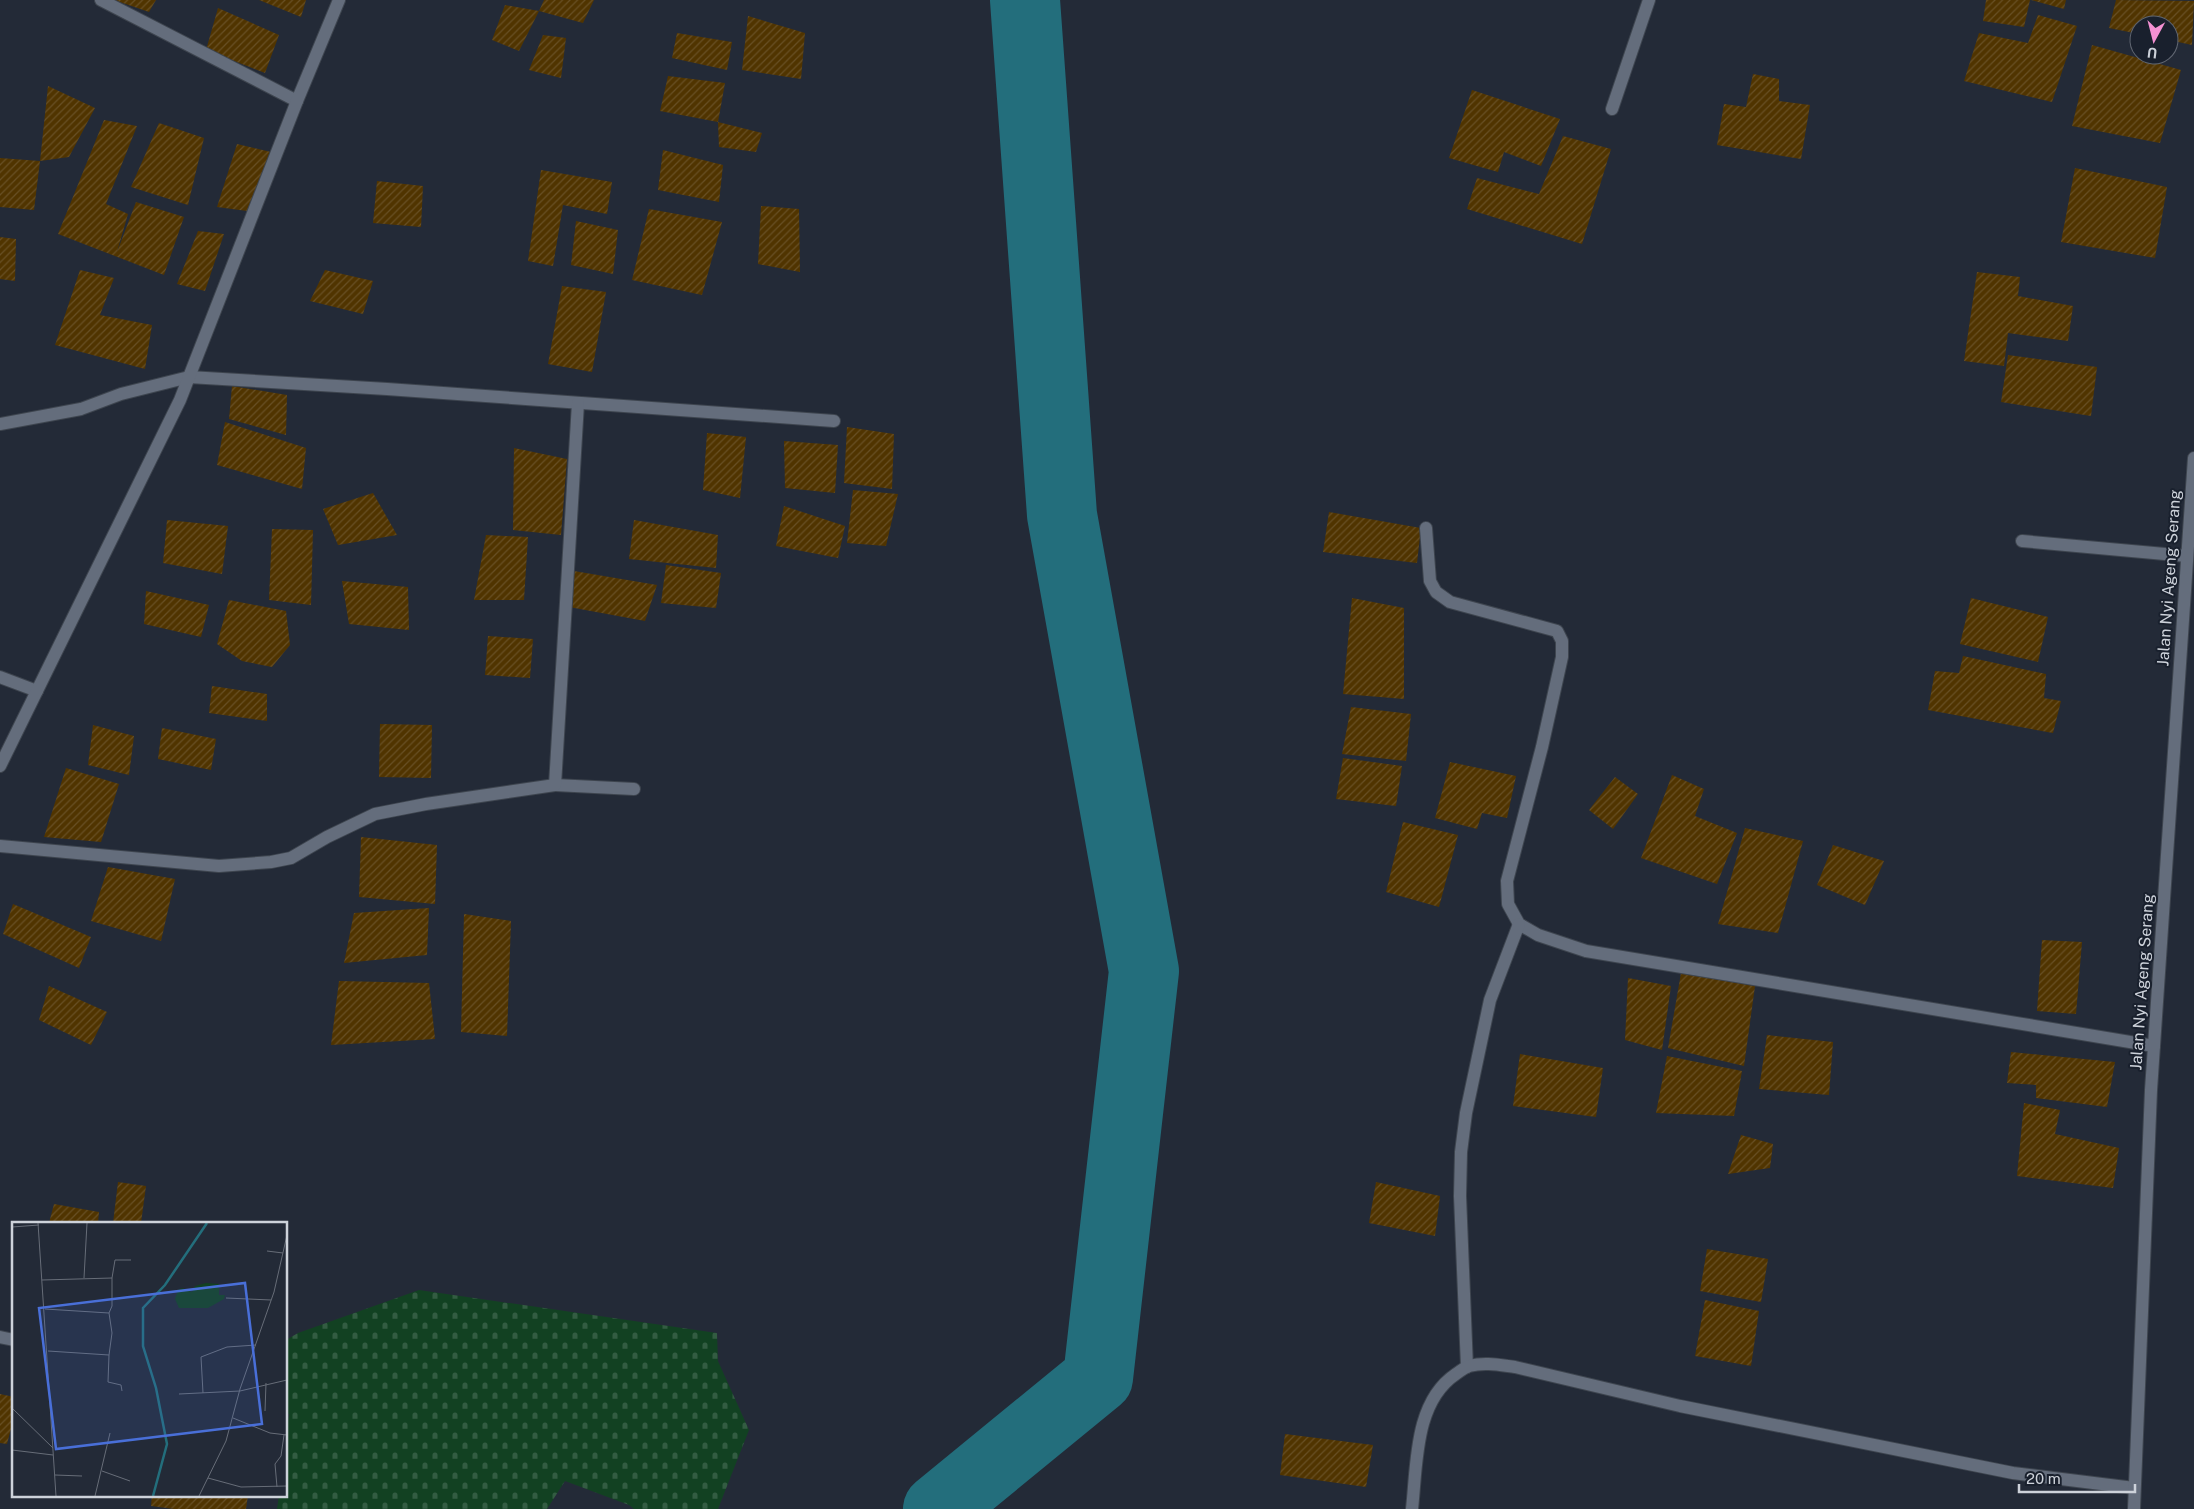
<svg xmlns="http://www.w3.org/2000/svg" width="2194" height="1509" viewBox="0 0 2194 1509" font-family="'Public Sans',sans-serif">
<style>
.cemetery{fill:url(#cemetery-stones)}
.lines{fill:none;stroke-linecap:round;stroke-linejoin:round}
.river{stroke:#236e7c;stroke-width:70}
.building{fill:url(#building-hatch)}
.minor-casing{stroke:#3e454f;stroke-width:14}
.minor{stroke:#646d7c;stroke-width:12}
.labels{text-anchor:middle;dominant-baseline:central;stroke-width:4;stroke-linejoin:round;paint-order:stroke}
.street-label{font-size:16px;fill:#cdd2da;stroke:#19202d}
.inset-river{fill:none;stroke:#236e7c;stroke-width:2.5}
.inset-road{fill:none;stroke:#676d78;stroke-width:1}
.view{fill:#496fd8;fill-opacity:0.15;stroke:#496fd8;stroke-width:2.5}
.inset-edge{fill:none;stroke:#cdd2da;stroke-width:2.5}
</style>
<defs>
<pattern id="cemetery-stones" width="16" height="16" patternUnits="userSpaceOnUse" patternTransform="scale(1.25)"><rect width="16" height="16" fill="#124122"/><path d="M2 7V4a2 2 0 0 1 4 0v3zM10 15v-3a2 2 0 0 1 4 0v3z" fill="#335c42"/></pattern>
<pattern id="building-hatch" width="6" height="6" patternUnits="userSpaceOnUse" patternTransform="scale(1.25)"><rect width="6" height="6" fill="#503400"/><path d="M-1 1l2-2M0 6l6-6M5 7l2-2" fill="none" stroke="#685025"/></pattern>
</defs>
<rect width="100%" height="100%" fill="#232a37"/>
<path class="cemetery" d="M419,1290L717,1333L718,1361L749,1430L718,1509H634L629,1505L565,1481L547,1509H277L279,1495H286V1433L289,1414H286V1340L298,1333Z"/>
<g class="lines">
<path class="river" d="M938,1509L1098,1378L1144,971L1062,515L1025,0"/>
</g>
<g class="building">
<path d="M114,0H156L149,12Z"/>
<path d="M259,0H306L301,17Z"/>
<path d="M544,0H594L583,23L539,11L519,51L492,40L505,5L539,11Z"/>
<path d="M1986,0H2030L2024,27L1983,21Z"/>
<path d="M2031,0H2066L2064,9Z"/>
<path d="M2116,0L2194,1L2192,45L2169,40V25H2139V34L2109,28Z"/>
<path d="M218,8L279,35L265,73L206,50Z"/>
<path d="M2038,15L2077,26L2052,102L1964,81L1979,33L2028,43Z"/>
<path d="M748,16L805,33L801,79L742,70Z"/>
<path d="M677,33L732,42L727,70L672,58Z"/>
<path d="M543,35L566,38L561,78L529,70Z"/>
<path d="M2092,45L2181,70L2160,143L2072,126Z"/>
<path d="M1753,74L1779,79V101L1810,105L1801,159L1717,145L1724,104L1746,107Z"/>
<path d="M668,76L725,83L718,122L660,111Z"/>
<path d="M48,86L95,108L69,157L40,161L34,210L0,207V158L40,161Z"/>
<path d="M1472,90L1560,119L1541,166L1504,152L1498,172L1449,158Z"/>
<path d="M104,120L137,126L106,204L128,214L117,252L136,202L184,217L164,275L58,234Z"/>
<path d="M718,122L762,133L756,152L719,147Z"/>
<path d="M159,123L204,138L188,205L131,187Z"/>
<path d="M1563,136L1611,149L1582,244L1467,209L1477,178L1539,194Z"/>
<path d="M237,144L271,152L247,211L217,207Z"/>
<path d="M663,150L723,165L719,202L658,190Z"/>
<path d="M2075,168L2167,187L2155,258L2061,242Z"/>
<path d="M541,170L612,182L607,214L563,205L553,266L528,261Z"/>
<path d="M377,181L423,186L421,227L373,223Z"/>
<path d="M761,206L799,209L800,272L758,264Z"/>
<path d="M649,209L722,222L702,295L632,280Z"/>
<path d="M576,221L618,230L613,274L571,265Z"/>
<path d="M198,231L224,234L205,291L177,284Z"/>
<path d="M0,237L16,239L15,281L0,279Z"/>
<path d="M80,270L114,278L100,315L152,325L145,369L55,345Z"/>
<path d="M325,270L373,281L363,314L310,301Z"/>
<path d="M1977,272L2020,277L2018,296L2073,306L2068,341L2008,333L2004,366L1964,361Z"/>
<path d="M562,286L606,292L592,372L548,364Z"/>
<path d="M2008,355L2097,367L2091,416L2001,402Z"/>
<path d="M232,386L287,395L286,435L229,419Z"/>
<path d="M225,422L306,448L302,489L217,465Z"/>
<path d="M847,427L894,434L892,489L844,483Z"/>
<path d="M707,433L746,437L740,498L703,490Z"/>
<path d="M784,441L838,445L835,493L785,488Z"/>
<path d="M514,448L567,459L561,535L513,530Z"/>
<path d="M853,490L898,494L886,546L847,543Z"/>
<path d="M373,493L397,535L338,545L323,509Z"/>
<path d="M784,506L845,526L838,558L776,546Z"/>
<path d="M1329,512L1421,528L1417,563L1323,552Z"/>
<path d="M167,520L228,526L222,574L163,563Z"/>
<path d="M634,520L718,535L716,568L629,559Z"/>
<path d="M272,529L313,530L311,605L269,600Z"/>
<path d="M486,535L528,537L524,600H474Z"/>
<path d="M666,565L721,573L716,608L661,603Z"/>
<path d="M574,571L657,585L645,621L569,607Z"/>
<path d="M342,581L408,587L409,630L349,624Z"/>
<path d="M146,591L209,605L201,637L144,624Z"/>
<path d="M1352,598L1404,608V699L1343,694Z"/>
<path d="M1971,598L2048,617L2038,662L1960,644Z"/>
<path d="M229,600L286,611L290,645L272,667L242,661L217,644Z"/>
<path d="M488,636L533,639L530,678L485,675Z"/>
<path d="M1963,656L2046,674L2044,698L2061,701L2053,733L1928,710L1935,671L1959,673Z"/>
<path d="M212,686L267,694V721L209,713Z"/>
<path d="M1351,707L1411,714L1406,761L1342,754Z"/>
<path d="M380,724L432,725L431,778L379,777Z"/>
<path d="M93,725L134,736L129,775L88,765Z"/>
<path d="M162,728L216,739L211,770L158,759Z"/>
<path d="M1343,758L1402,766L1396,806L1336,799Z"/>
<path d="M1450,762L1516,776L1507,818L1482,813L1477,829L1435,818Z"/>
<path d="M66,768L119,784L101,842L44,837Z"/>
<path d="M1672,775L1704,789L1695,816L1737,833L1717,884L1641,858Z"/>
<path d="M1615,777L1638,794L1613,829L1589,810Z"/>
<path d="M1403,822L1458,835L1439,907L1386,892Z"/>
<path d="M1745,828L1803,841L1778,933L1718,924Z"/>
<path d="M361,837L437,845L435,904L359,897Z"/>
<path d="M1833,845L1884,861L1865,905L1817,885Z"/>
<path d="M108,867L175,879L161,941L91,921Z"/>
<path d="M13,904L91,937L79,968L3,934Z"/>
<path d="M429,908L427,955L344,963L354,913Z"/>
<path d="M464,914L511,921L507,1036L461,1032Z"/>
<path d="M2042,940L2082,942L2076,1014L2037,1011Z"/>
<path d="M1681,973L1755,986L1744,1066L1668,1048Z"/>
<path d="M1628,978L1671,986L1662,1050L1625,1040Z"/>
<path d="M339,981L429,983L435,1039L331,1045Z"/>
<path d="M49,986L107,1012L91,1045L39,1020Z"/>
<path d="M1767,1035L1833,1042L1829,1095L1759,1089Z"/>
<path d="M2011,1052L2115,1062L2107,1107L2036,1098V1085L2007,1083Z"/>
<path d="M1520,1054L1603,1068L1596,1117L1513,1106Z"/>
<path d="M1667,1056L1742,1071L1734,1116L1656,1113Z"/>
<path d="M2024,1103L2060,1110L2055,1134L2119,1148L2113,1188L2017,1176Z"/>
<path d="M1741,1135L1773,1144L1770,1168L1728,1174Z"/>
<path d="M118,1182L146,1186L141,1223H113Z"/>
<path d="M1376,1182L1440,1196L1435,1236L1369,1223Z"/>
<path d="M54,1204L99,1212L98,1223H49Z"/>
<path d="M1707,1249L1768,1259L1761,1302L1700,1291Z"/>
<path d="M1705,1300L1759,1311L1751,1366L1695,1356Z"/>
<path d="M0,1394L14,1397V1417L7,1444L0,1443Z"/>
<path d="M1285,1434L1373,1445L1366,1487L1280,1475Z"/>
<path d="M152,1495H248L246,1509H174L151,1506Z"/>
</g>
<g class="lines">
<g class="minor-casing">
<g id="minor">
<path d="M101,0L297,101"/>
<path d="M1612,109L1649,0"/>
<path d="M0,424L81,409L121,394L189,377L387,389L834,421"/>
<path d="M1426,528L1430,581L1436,592L1450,602L1557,631L1562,641V657L1542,747L1507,881L1508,904L1519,924L1538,935L1586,951L2154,1046"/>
<path d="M2022,541L2187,556"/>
<path d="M0,677L37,691"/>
<path d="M0,766L180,400L297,101L339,0"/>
<path d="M555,785L634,789"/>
<path d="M0,846L219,866L271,862L291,858L327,837L375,814L426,804L555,785L578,403"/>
<path d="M0,1337L14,1340"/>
<path d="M1467,1367L1460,1196L1461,1152L1466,1113L1490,1000L1519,924"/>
<path d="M1412,1509C1417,1465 1414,1402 1456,1374C1460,1371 1464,1368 1469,1366C1485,1362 1499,1365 1515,1367L1680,1406L2013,1473L2134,1488"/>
<path d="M2134,1509L2151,1090L2194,458"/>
</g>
</g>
<use href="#minor" class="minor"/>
</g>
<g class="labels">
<g class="street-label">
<text transform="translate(2169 578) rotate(-86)">Jalan Nyi Ageng Serang</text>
<text transform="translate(2142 982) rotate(-86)">Jalan Nyi Ageng Serang</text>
</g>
</g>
<g transform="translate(12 1222)">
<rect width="275" height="275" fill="#232a37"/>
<path d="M194,61L207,62V73H213L212,77L196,86H167L163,77L166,68L170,66L180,70L183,64Z" fill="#124122"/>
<path class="inset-river" d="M141,274L155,222L144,166L131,124V86L153,63L195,1"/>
<path class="inset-road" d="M26,1L44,274M0,5L27,3M255,29L271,31M72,56L75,1M100,56L103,38H119M30,58L100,56V84L97,91L33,87M214,76L259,78M97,91L100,111L97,133M36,129L97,133L96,160L109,163L110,169M191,171L189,135L215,125L244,123M167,172L228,169L275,158M0,186L41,226M253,189L254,161M221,196L258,211L275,213M0,228L41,233M90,249L118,259M43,253L70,254M196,256L229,265L275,264M265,265L263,242L269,234L272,213M83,274L98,211M187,274L214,219L228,167L262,70L275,13"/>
<path class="view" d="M233,61L250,202L44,227L27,86Z"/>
<rect width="275" height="275" class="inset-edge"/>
</g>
<g transform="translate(2154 40) rotate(187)"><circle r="24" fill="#19202d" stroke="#616772"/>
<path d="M0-4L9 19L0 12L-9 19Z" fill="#f491d3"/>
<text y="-8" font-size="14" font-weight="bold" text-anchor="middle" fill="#cdd2da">U</text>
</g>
<path d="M2019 1484v8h116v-8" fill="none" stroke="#cdd2da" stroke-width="2.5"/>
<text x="2026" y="1484" font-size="15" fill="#cdd2da" stroke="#19202d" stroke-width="4" paint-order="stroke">20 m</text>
</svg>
